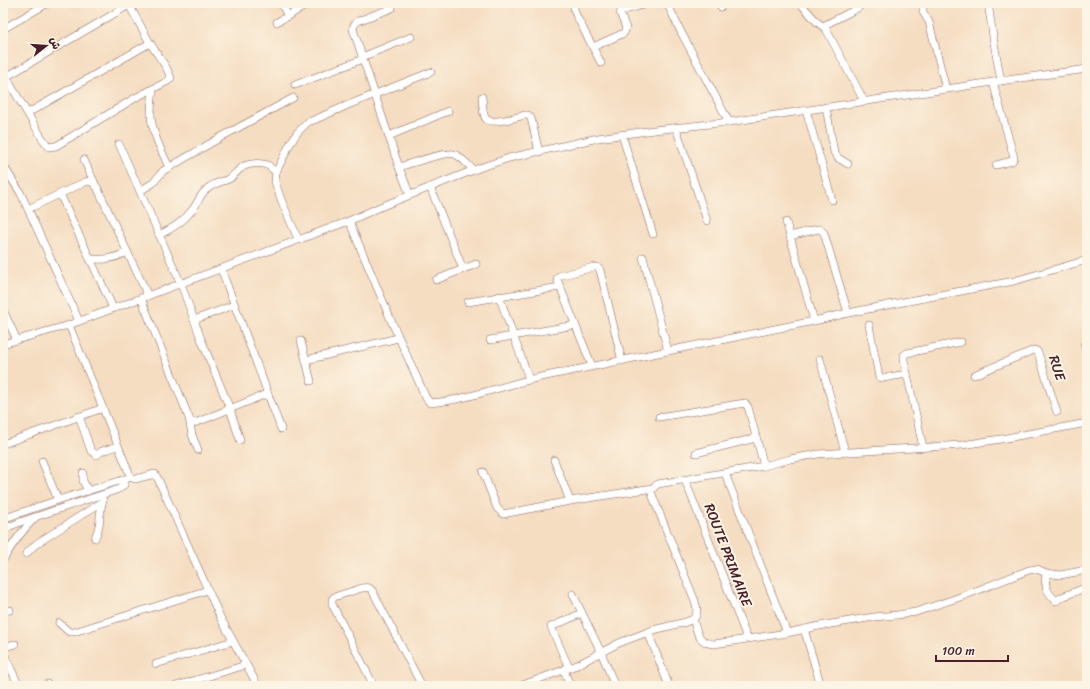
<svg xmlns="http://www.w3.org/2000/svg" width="1090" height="689" viewBox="0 0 1090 689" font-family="Sriracha,'Playpen Sans Arabic',sans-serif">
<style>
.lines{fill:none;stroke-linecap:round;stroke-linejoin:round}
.minor-casing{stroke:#866260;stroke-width:8}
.minor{stroke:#fff;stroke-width:7}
.labels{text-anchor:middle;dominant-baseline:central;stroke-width:4;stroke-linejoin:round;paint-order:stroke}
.street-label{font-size:14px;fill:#4a1f2b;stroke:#fcf5e5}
</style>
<rect width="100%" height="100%" fill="#fcf5e5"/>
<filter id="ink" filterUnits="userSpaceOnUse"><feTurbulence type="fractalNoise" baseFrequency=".025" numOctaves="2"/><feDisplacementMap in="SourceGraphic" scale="8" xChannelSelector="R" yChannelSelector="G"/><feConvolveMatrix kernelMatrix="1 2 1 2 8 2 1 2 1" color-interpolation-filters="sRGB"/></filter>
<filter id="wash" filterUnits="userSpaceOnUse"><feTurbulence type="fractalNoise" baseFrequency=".012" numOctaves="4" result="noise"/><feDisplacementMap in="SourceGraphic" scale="16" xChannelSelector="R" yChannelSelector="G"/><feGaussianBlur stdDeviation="0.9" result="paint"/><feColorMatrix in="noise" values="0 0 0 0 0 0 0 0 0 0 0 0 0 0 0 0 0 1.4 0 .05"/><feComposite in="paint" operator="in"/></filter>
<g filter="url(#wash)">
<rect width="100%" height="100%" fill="#f5ddc1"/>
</g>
<g filter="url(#ink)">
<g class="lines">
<g class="minor-casing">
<g id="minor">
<path d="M281,3L288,16"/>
<path d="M578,3L574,5V9L576,15L601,63"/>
<path d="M667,3L681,32L729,122"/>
<path d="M718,3L721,7"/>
<path d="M800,3L817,22L826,29L864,101"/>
<path d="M923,3V12L929,22L946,89"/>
<path d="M988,3L994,43L1001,81"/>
<path d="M392,8L358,21L354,25L353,29L399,167L410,195"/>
<path d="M277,22L288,16L310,3"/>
<path d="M823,26L858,8L862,3"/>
<path d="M3,29L48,3"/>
<path d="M593,47L624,33L626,28L620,13L622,11L650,3"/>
<path d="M362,57L411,37"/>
<path d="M3,72L42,138L49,147L56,146L135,98L168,81L171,78L166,67L150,43L128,3"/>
<path d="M6,77L129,5"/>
<path d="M993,82L1014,158L1012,161L996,165"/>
<path d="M295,85L363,59"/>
<path d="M153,89C152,97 151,106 151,114C151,131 162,152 169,167"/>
<path d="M482,97C483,103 482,114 486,119C492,125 517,117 525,115H528L531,118L539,152"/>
<path d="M826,107L834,152L838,158L848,164"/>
<path d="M806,110L832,200"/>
<path d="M28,113L150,43"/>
<path d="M676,128L707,221"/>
<path d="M622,135L653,234"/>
<path d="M389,136L448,111"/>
<path d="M119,144L181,284L201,339L230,409L240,440"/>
<path d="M84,160L95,184"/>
<path d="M3,165L20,192L28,209"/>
<path d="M399,167C409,164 447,151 454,154C461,156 468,165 473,170"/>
<path d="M430,187L463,269"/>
<path d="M140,191L153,183L163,171L223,136L293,98"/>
<path d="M60,194L113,308"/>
<path d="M349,221L390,318L426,398L430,403C468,400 504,385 541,377C632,358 723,340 814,321L848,313L898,303L1014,281L1087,260"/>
<path d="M786,222L814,321"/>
<path d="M159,235C172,229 185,220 193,209C198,203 200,194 207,189C213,183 221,182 229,179C234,176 236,172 240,169C246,163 261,162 269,166C271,168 274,171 276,172"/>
<path d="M790,236L818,229H820L824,233L848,313"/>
<path d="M298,239L282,202L275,182L276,172L290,144L297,133L308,122L314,120L348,105L431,72"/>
<path d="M643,257L668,351"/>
<path d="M90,259C104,260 114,259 127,252"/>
<path d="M436,280L476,264"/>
<path d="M499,296L529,379"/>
<path d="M141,298L189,418L190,421L194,423L200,421L264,395L266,394L267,391L221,269"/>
<path d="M468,302L560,287"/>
<path d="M3,310L17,340"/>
<path d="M194,320L234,305"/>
<path d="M79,321L28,209L85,182L91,181L97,187L148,296"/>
<path d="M69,325L130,475L132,478L135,479L155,474L158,479L221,619L258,686"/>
<path d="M869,325L879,377L883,378L907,374"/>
<path d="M490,340L575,325"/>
<path d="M301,341L311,381"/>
<path d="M3,344L69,325L349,221L380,207L479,168L509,158L598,138L654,130L729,122L993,82L1087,69"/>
<path d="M1084,345L1087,344"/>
<path d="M820,359L845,452"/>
<path d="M306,360L398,338"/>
<path d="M592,366L557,279L559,276L594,267H597L600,270L622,361"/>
<path d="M974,375L1034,350L1037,351L1038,353C1045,373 1050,392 1057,412"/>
<path d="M266,389L281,429"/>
<path d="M79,416L91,451L97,455L102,451L118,446"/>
<path d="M659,417L745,403L748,407L764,466"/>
<path d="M189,418L192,435L198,450"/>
<path d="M3,444L103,408"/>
<path d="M923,447L904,360V355L907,353L961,342"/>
<path d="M696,453L756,438"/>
<path d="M554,460L570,501"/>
<path d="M42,461L58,500"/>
<path d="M483,472L497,508L503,514L570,501L653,488"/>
<path d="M83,473V481L88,491"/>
<path d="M725,473L787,633"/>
<path d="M685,480L747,638"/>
<path d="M8,517L58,500L129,478"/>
<path d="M3,529L23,521L119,489L124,485L125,479"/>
<path d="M95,538C98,531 100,524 100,516C101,511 101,505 103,500"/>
<path d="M26,554L36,544L102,502"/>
<path d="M3,560C12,545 21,531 34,519"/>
<path d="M1046,573C1044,587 1047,592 1056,601L1062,597L1087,587"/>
<path d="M573,594L582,613"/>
<path d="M3,611L10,610"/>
<path d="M693,619C697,632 698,643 714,644L787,633L819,626L874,617L897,615L916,612L963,596L1029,570L1037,569L1046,573L1060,575L1087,570"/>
<path d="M59,623L69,632H74L208,590"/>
<path d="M804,629L821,686"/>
<path d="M648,632L669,686"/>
<path d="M3,647L15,644"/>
<path d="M3,652L19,686"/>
<path d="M156,664L233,641"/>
<path d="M569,668L551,627L582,613L601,652L615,686"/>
<path d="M564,670L570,686"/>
<path d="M43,686L47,684"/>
<path d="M176,686L246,665"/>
<path d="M374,686L332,604V600L334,597L362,588C367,587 370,587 373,592L422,686"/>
<path d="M520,686L577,665L619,643L653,630L686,622L693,619L696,616L697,609L695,601L653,497L651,491L655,486L658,484L764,466L790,459L818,454L962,445L1001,439L1087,423"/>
</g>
</g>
<use href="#minor" class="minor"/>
</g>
</g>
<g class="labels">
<g class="street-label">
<text transform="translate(1057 368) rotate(73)">RUE</text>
<text transform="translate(728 555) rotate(69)">ROUTE PRIMAIRE</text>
</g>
</g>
<rect width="1090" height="689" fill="none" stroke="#fcf5e5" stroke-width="16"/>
<g transform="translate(46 46) rotate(73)" stroke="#fcf5e5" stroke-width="3" paint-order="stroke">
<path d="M0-3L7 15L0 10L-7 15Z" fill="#4a1f2b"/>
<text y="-6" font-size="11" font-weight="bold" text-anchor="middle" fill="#4a1f2b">ش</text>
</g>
<path d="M936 655v6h72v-6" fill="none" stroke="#4a1f2b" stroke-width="2"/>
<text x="942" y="655" font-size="12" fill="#4a1f2b" stroke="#fcf5e5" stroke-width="3" paint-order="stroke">100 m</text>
</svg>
